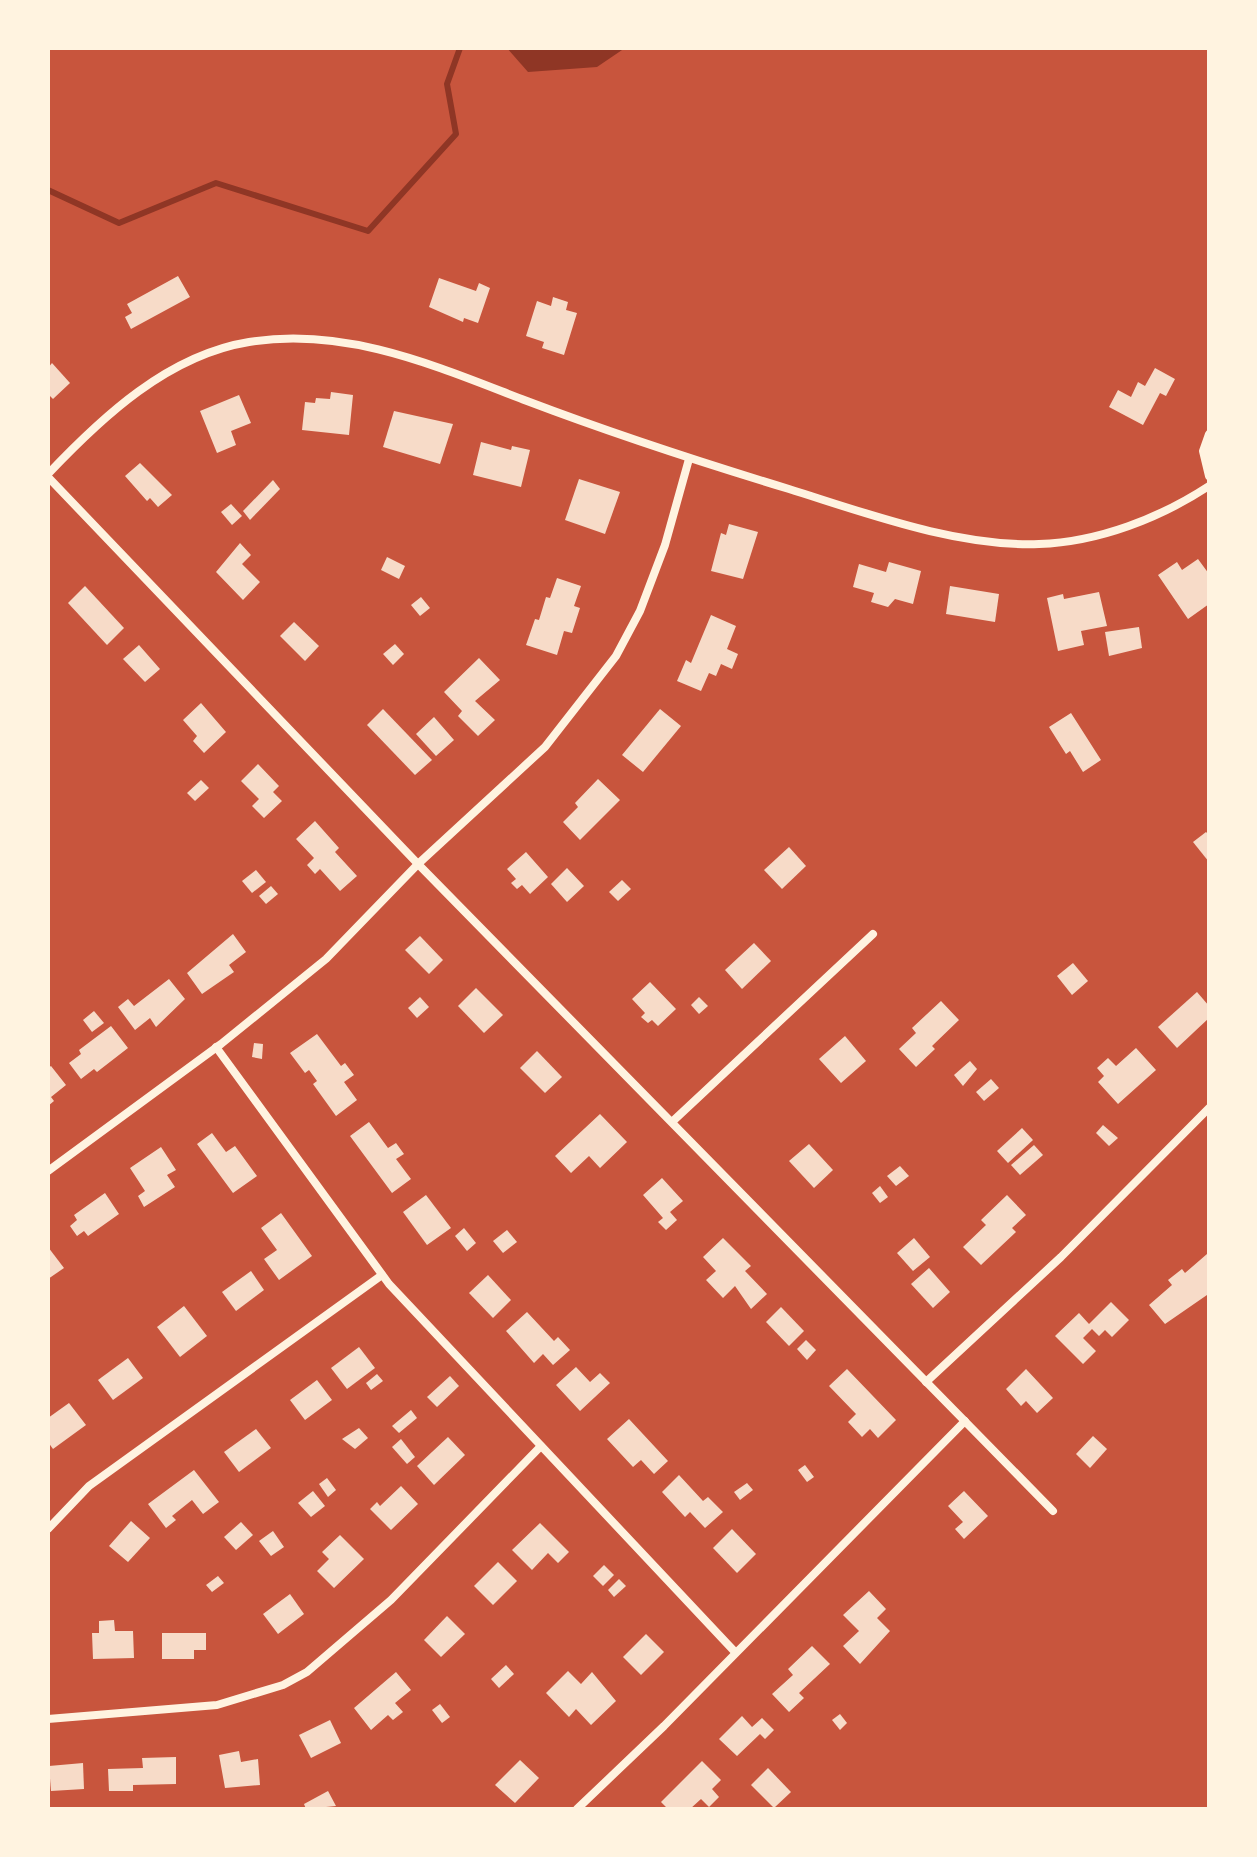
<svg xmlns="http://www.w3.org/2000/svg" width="1257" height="1857" viewBox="0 0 1257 1857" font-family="Inter,sans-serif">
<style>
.water{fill:#8f3625}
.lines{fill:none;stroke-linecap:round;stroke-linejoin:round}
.stream{stroke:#8f3625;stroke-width:6}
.building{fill:#f7dbc8}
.minor{stroke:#fff3e0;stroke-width:8}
</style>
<rect width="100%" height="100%" fill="#c8553d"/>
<path class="water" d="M507,48H625L597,67L528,72Z"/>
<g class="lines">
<path class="stream" d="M48,190L119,223L216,183L368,231L456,134L447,84L460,48"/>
</g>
<g class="building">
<path d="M178,276L190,297L131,329L125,317L132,313L127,304Z"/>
<path d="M439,278L476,291L479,283L490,288L478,323L464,318L463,322L429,307Z"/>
<path d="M553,297L568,302L566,310L577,313L564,355L542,348L544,342L526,336L537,301L551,306Z"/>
<path d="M52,363L70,383L53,399L48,394V368Z"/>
<path d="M1155,368L1175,379L1166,396L1160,393L1143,425L1109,407L1118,390L1131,397L1138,382L1145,386Z"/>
<path d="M331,392L353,395L349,435L302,430L305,402L315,403L316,398L330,399Z"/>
<path d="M239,395L251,423L231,431L236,445L217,453L200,411Z"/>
<path d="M394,411L453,424L440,464L383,447Z"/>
<path d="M481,442L511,450L512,446L530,450L521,487L473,475Z"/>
<path d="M140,463L172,495L158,507L150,498L147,501L125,476Z"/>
<path d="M579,479L620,492L605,534L565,520Z"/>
<path d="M273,480L280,489L250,520L243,511Z"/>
<path d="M231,504L242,516L232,525L221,512Z"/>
<path d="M729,524L758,532L743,579L711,571L721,533L726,535Z"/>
<path d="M240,543L251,555L242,564L260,582L243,600L216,572Z"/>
<path d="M387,557L405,566L399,579L381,570Z"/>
<path d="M1198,559L1209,574V604L1188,619L1158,575L1177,562L1182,570Z"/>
<path d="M889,562L921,571L913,604L895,599L888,607L871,602L874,593L853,587L859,564L886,572Z"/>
<path d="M557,578L581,586L574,606L580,608L572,633L564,631L557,655L526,645L535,619L539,620L546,597L550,598Z"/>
<path d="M85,586L124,628L107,645L68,603Z"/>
<path d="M950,586L999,594L995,622L946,614Z"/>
<path d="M1099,592L1107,626L1081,631L1084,645L1058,651L1047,598L1063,594L1064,599Z"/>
<path d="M421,597L430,608L420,616L411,605Z"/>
<path d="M711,615L736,626L727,649L738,654L732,669L721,664L716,676L709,673L701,691L677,681L686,660L691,663Z"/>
<path d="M294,622L319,646L305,661L280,636Z"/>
<path d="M1139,627L1142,648L1109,656L1105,632Z"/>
<path d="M395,644L404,654L393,665L383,654Z"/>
<path d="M139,645L160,669L145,682L123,659Z"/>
<path d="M479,658L500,680L475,701L495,720L478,736L458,716L462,711L444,692Z"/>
<path d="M201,703L226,732L204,753L193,741L197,736L183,720Z"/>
<path d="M383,709L432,760L415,775L367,725Z"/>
<path d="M660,709L681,726L643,772L622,755Z"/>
<path d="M1071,713L1101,760L1083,772L1070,751L1066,754L1049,727Z"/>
<path d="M434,717L454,740L436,756L416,734Z"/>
<path d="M258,764L279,786L273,792L282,801L264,818L252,806L259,799L241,781Z"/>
<path d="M598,779L620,800L580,840L563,822L578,807L575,803Z"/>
<path d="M201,780L209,788L195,801L187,793Z"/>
<path d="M315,821L339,848L335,852L357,876L340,891L320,869L315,874L307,865L314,858L296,839Z"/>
<path d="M1206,832L1209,835V862L1193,842Z"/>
<path d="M789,847L806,866L782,889L764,870Z"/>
<path d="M526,852L548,877L530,894L522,885L517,889L511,883L516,879L507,869Z"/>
<path d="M567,868L584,886L567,902L551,884Z"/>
<path d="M256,870L266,882L252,893L242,881Z"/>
<path d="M622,880L631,889L618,901L609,892Z"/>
<path d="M271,886L278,894L266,904L259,896Z"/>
<path d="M233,934L246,952L229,965L234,972L202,994L187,973Z"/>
<path d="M420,936L443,960L429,974L405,950Z"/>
<path d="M754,943L771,961L742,989L725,970Z"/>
<path d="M1073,963L1088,981L1072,995L1057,976Z"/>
<path d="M169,979L185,999L156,1027L150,1018L135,1030L118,1007L128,999L134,1006Z"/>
<path d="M650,982L676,1009L658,1026L652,1020L648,1023L641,1017L645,1013L632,999Z"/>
<path d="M476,988L503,1015L484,1033L458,1006Z"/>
<path d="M1197,992L1209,1006V1018L1177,1048L1158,1027Z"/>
<path d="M420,997L429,1007L417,1018L408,1008Z"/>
<path d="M699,997L708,1006L699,1014L691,1005Z"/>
<path d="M941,1001L959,1020L932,1046L935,1049L916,1067L899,1049L916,1033L912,1028Z"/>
<path d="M94,1011L104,1023L92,1032L83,1020Z"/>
<path d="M111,1026L128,1048L97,1072L94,1069L81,1079L69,1063L81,1054L79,1050Z"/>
<path d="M317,1034L341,1066L345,1063L354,1075L344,1082L357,1100L336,1116L313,1084L317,1081L309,1070L305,1073L290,1053Z"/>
<path d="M845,1036L866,1061L841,1083L819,1059Z"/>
<path d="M254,1043L263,1044L262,1059L252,1057Z"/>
<path d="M1136,1048L1156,1070L1118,1104L1098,1082L1104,1076L1097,1068L1108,1058L1116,1066Z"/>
<path d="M537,1051L562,1077L545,1093L520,1068Z"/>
<path d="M970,1061L977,1069L963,1086L954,1075Z"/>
<path d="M51,1066L66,1085L51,1097L54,1101L48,1106V1068Z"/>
<path d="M991,1079L999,1088L984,1101L976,1092Z"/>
<path d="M600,1114L627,1142L600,1168L589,1156L571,1173L555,1156Z"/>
<path d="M369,1122L388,1148L396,1143L404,1154L396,1159L411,1179L392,1193L350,1136Z"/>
<path d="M1103,1125L1118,1138L1109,1146L1096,1133Z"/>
<path d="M1022,1128L1033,1140L1008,1163L997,1151Z"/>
<path d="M212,1133L226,1152L235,1146L257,1176L233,1193L197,1144Z"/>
<path d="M809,1144L833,1170L814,1188L789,1161Z"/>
<path d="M1034,1145L1043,1155L1020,1175L1011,1165Z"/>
<path d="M161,1147L176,1170L167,1175L175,1187L144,1207L138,1196L145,1191L130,1168Z"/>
<path d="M900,1166L909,1176L896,1186L887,1176Z"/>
<path d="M662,1178L683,1201L670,1212L677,1220L666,1230L658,1222L663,1218L643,1195Z"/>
<path d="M880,1186L888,1197L880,1203L872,1193Z"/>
<path d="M105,1193L119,1214L88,1236L84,1231L77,1236L70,1226L77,1220L74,1215Z"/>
<path d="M426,1195L451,1228L427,1245L403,1212Z"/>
<path d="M1007,1195L1026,1215L1012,1228L1016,1232L981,1265L963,1247L986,1225L981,1220Z"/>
<path d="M281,1213L312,1256L279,1280L264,1259L277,1250L261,1228Z"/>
<path d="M464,1228L476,1243L467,1251L455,1236Z"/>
<path d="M507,1230L517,1242L503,1253L493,1241Z"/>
<path d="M723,1238L751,1266L745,1271L767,1294L751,1309L735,1286L723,1298L706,1280L716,1271L703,1257Z"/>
<path d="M914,1238L930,1257L913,1271L897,1253Z"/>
<path d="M48,1247L64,1268L48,1279Z"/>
<path d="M1207,1254V1295L1165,1324L1149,1305L1172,1285L1168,1280L1182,1269L1185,1273Z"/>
<path d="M929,1268L950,1292L933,1308L911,1284Z"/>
<path d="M251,1271L264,1290L236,1311L222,1292Z"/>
<path d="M488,1275L511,1300L493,1318L469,1293Z"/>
<path d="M1111,1302L1129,1320L1112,1337L1105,1330L1099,1336L1092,1329L1083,1338L1096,1351L1083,1364L1055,1336L1079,1313L1089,1324Z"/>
<path d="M184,1306L207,1336L180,1357L157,1327Z"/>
<path d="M781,1307L804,1331L789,1346L766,1322Z"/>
<path d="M527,1312L554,1341L558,1337L570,1350L553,1365L543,1354L534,1363L506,1331Z"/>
<path d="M806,1340L816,1350L807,1360L797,1349Z"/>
<path d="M359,1347L375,1368L347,1389L331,1368Z"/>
<path d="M128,1358L143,1378L113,1400L98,1380Z"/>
<path d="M576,1367L590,1382L600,1373L610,1383L580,1411L556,1385Z"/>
<path d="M847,1369L896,1420L878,1438L870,1429L862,1437L848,1422L856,1414L829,1386Z"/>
<path d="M1026,1369L1053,1398L1037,1413L1026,1401L1021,1406L1006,1389Z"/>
<path d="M377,1374L383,1381L371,1390L366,1383Z"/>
<path d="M450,1376L459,1386L437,1407L427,1397Z"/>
<path d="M317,1380L332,1400L305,1420L290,1400Z"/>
<path d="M69,1403L86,1425L53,1449L48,1442V1418Z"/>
<path d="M411,1410L417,1418L399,1433L392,1426Z"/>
<path d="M629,1419L668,1461L654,1474L641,1460L633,1467L607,1439Z"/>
<path d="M359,1428L368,1438L355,1449L342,1439Z"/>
<path d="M256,1429L271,1448L239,1472L224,1452Z"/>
<path d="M1093,1436L1107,1449L1090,1468L1076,1454Z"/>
<path d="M448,1437L465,1455L434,1485L417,1466Z"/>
<path d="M401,1439L415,1457L407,1464L392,1447Z"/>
<path d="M805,1465L814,1477L807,1482L798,1470Z"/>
<path d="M194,1470L219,1502L203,1514L192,1500L172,1516L176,1520L166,1528L148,1504Z"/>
<path d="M679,1475L703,1501L708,1497L723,1512L705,1528L690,1512L685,1517L662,1492Z"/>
<path d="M327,1478L336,1490L328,1497L319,1484Z"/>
<path d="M747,1483L753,1490L740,1500L734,1492Z"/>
<path d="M401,1486L418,1504L391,1530L370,1509L377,1502L380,1506Z"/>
<path d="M313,1491L325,1506L311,1517L298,1503Z"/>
<path d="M964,1491L988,1516L964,1539L955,1529L963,1522L948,1506Z"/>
<path d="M131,1521L150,1538L128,1562L109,1546Z"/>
<path d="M241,1522L253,1535L236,1550L224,1537Z"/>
<path d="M540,1523L569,1552L558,1563L548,1553L532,1570L512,1550Z"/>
<path d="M732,1529L756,1554L737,1573L713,1548Z"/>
<path d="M273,1531L284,1547L271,1556L259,1541Z"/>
<path d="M340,1535L364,1559L334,1588L317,1571L329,1559L322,1552Z"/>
<path d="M498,1562L517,1581L493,1605L474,1586Z"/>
<path d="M604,1565L614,1575L603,1586L593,1576Z"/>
<path d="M218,1576L224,1583L212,1592L206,1585Z"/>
<path d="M619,1579L626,1586L614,1597L608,1590Z"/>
<path d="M869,1591L886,1609L877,1618L890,1631L860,1664L843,1646L859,1631L843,1615Z"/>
<path d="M290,1594L304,1614L278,1634L263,1614Z"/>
<path d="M447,1616L465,1634L441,1657L424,1640Z"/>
<path d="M114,1620L115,1631H133L134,1658L93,1659L92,1633H99V1621Z"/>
<path d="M162,1633H206V1650H194V1659H162Z"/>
<path d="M646,1634L664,1652L641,1675L623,1657Z"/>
<path d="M812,1646L830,1664L799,1693L804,1698L789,1712L772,1694L793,1675L788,1669Z"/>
<path d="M506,1665L514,1674L499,1688L491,1679Z"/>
<path d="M568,1671L581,1684L592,1672L616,1701L591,1725L576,1709L569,1717L546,1693Z"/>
<path d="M396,1672L411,1690L395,1703L403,1712L393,1720L388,1715L371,1730L354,1708Z"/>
<path d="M440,1704L450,1717L442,1723L432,1710Z"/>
<path d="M840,1714L847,1723L840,1730L832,1720Z"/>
<path d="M742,1716L752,1727L762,1718L774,1730L765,1739L760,1734L737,1756L719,1739Z"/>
<path d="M330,1720L341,1743L311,1758L299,1735Z"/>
<path d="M239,1751L241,1762L258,1759L260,1785L225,1788L219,1755Z"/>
<path d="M176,1757V1784L133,1785V1791H109L108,1769L143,1768L142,1758Z"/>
<path d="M520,1760L539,1778L515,1803L495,1785Z"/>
<path d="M702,1761L721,1780L712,1789L719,1797L709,1807L701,1799L690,1809H668L661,1802Z"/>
<path d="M83,1763L84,1789L51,1791L49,1766Z"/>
<path d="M768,1768L791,1792L774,1808L751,1785Z"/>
<path d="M328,1791L336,1806L306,1809L304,1804Z"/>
</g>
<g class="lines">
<g class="minor">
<path d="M1209,434L1203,451L1209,476"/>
<path d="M48,474C102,417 168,355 249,342C347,326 438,367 527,401C614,434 700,462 789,489C866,513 957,547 1039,544C1099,542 1160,518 1209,486"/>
<path d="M48,477L418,864L1053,1511"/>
<path d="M216,1047L389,1284L735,1652"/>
<path d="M673,1121L873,934"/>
<path d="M48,1171L221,1044L326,959L418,864L545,747L616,656L640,611L665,545L689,459"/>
<path d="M926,1382L1061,1257L1209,1108"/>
<path d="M48,1529L89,1486L382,1275"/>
<path d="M48,1719L217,1705L283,1685L307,1672L391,1600L541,1446"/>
<path d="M577,1809L664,1726L965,1421"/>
</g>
</g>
<rect width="1257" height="1857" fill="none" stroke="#fff3e0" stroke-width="100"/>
</svg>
